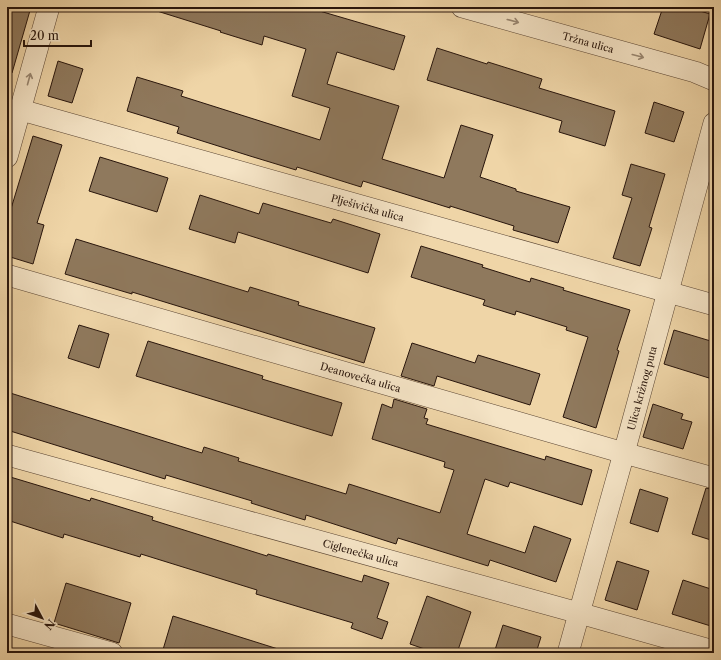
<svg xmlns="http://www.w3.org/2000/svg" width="721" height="660" viewBox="0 0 721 660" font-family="'Libre Caslon Text',serif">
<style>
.building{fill:#8f795d;stroke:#28150c}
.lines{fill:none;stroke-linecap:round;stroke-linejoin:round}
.minor-casing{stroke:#5a4533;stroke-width:22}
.minor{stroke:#f5e4c6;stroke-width:21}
.oneway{stroke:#998772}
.labels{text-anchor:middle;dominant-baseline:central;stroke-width:3;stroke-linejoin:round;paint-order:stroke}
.street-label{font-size:10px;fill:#28150c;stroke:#f5e4c6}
</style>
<rect width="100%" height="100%" fill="#efd5a7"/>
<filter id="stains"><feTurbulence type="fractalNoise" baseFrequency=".005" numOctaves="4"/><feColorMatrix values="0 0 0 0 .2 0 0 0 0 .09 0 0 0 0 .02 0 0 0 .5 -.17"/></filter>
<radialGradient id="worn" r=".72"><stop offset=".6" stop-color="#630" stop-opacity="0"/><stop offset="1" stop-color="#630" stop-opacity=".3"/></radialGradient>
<g class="building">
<path d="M7,7H31L12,73L7,72Z"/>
<path d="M157,7H306L405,36L394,70L337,52L327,84L399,106L382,159L444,178L461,125L493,135L480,177L516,189V191L570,207L558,243L513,230L514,226L450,206V208L363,181L361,187L297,167L296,170L250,156L177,133L179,127L127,111L137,77L183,91L181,96L320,140L330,108L292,96L306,49L264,36L262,45L220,32L221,31L157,11Z"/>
<path d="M663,7H687L710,14L700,49L654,34Z"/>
<path d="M437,48L487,64L488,62L542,79L539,88L615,111L605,146L559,132L562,121L427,80Z"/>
<path d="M58,61L83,69L72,103L48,96Z"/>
<path d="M654,102L684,112L674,142L645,133Z"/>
<path d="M33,136L62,145L37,223L44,225L33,264L7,256V222Z"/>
<path d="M100,157L168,178L157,212L89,191Z"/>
<path d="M631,164L665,174L649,227L652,228L640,266L613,258L632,198L622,195Z"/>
<path d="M200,195L259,214L263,203L331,223L333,219L380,234L368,273L238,232L235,243L189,229Z"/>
<path d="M76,239L248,292L250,287L299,302L298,305L375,328L364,363L132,292V294L65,274Z"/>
<path d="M421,246L483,265L482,267L530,282L531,278L564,288L563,290L630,310L617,350L619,351L596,428L563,417L588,337L566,330L567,327L516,311L515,315L483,305L485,300L411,277Z"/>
<path d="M79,325L109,334L99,368L68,358Z"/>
<path d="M674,330L714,342V363L709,378L664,364Z"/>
<path d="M148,341L263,376L262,379L342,403L332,436L136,376Z"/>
<path d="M412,343L475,363L478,355L540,374L530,405L437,376L434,386L401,376Z"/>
<path d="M7,392L202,453L204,447L239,458L238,461L346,494L349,484L440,513L454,470L444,467L445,462L372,439L382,404L392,408L394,399L427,409L424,418L428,419L426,424L545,460L546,456L592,470L582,505L510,482L508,487L485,479L467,534L525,553L534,526L571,539L556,582L490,560L488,566L398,538L396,544L306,515L305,520L251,503L252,501L166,475L165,479L7,430Z"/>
<path d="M653,404L683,414L681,419L692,422L683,449L643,437Z"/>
<path d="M7,476L90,501L91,498L153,517L152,520L267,556L268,554L362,582L364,575L389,583L377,618L388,622L382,639L351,628L353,623L256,594L257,590L141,554L140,557L64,534L63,538L7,520Z"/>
<path d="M706,488L714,490V541L692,534Z"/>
<path d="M640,489L668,498L658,532L630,523Z"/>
<path d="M617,561L649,571L637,610L605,600Z"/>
<path d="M683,580L714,590V627L672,614Z"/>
<path d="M66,583L131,603L119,643L54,623Z"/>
<path d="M427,596L471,612L457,653H436L410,644Z"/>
<path d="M173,616L278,649V653H162Z"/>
<path d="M503,625L541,637L536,653H494Z"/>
</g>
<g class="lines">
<g class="minor-casing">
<g id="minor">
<path id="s1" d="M462,7L695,72L714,80"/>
<path id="s2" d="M21,110L714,305"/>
<path d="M7,157L49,7"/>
<path id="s3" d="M7,275L624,453L714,478"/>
<path id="s4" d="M7,455L579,613L714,651"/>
<path d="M7,624L112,653"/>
<path id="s5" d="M568,653L624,453L714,123"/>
</g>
</g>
<use href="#minor" class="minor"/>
</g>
<defs><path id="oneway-shaft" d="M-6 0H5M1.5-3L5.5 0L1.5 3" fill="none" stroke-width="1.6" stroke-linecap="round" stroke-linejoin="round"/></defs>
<g class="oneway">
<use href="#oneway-shaft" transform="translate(513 21) rotate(15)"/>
<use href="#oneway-shaft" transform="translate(638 56) rotate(15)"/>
<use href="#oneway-shaft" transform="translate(29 79) rotate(-75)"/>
</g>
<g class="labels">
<g class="street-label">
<text stroke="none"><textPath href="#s1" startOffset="131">Tržna ulica</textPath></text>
<text stroke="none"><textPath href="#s2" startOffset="360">Plješivička ulica</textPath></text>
<text stroke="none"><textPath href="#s3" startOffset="368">Deanovečka ulica</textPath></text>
<text stroke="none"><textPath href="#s5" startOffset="275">Ulica križnog puta</textPath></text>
<text stroke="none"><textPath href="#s4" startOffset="367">Ciglenečka ulica</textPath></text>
</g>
</g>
<rect width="721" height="660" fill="none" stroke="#efd5a7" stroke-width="24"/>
<rect x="8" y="8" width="705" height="644" fill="none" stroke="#28150c" stroke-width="2"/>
<rect x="12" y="12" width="697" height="636" fill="none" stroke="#28150c"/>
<g transform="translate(42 618) rotate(131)" stroke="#f5e4c6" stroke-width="3" paint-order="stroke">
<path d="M0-3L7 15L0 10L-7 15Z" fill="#28150c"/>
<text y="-6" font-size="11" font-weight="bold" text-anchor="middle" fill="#28150c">N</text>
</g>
<path d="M24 40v6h67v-6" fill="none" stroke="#28150c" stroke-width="2"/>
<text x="30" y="40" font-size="12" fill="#28150c" stroke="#f5e4c6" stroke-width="3" paint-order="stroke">20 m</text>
<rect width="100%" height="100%" filter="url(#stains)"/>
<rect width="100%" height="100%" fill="url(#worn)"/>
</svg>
